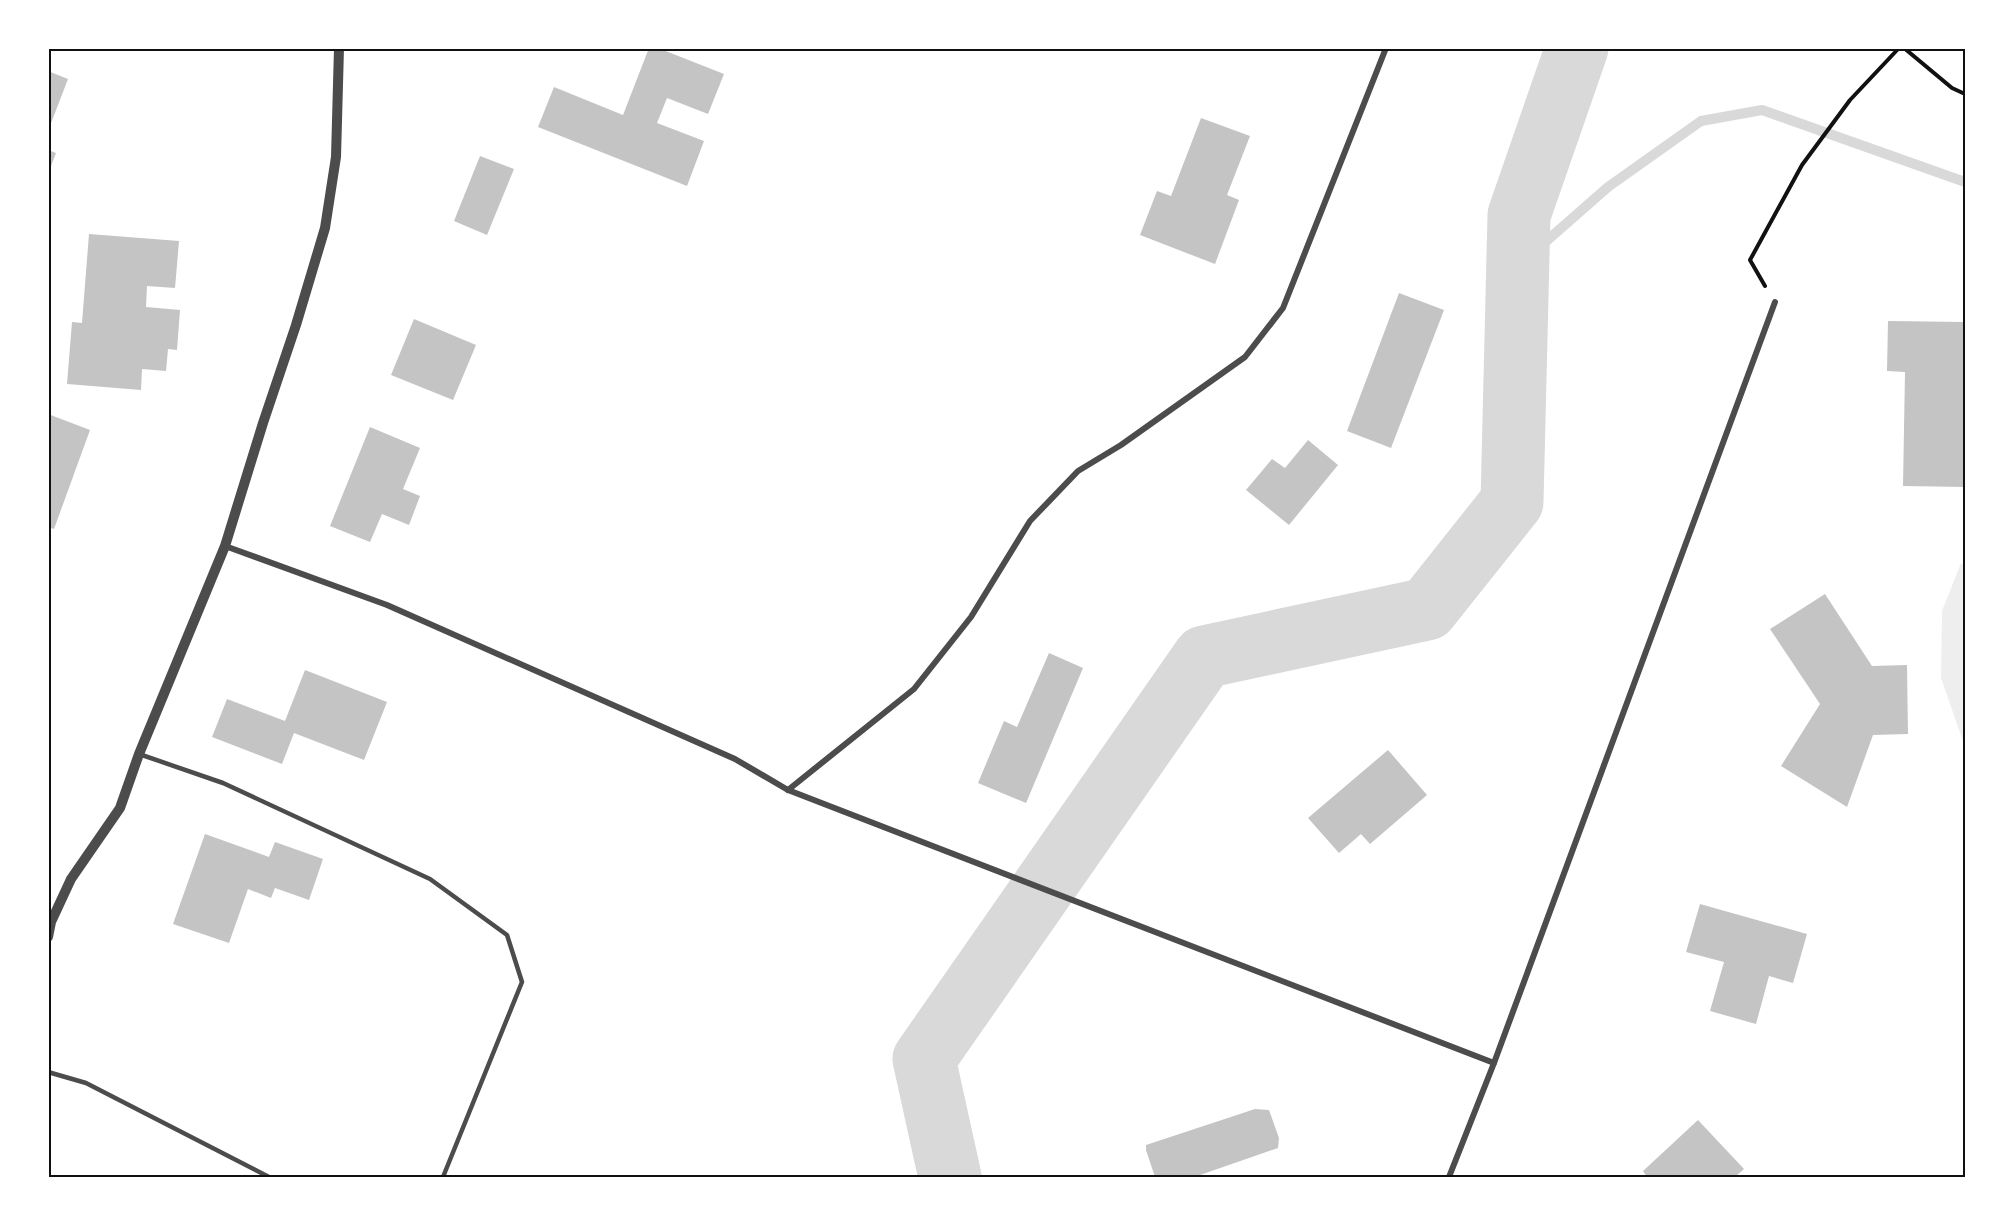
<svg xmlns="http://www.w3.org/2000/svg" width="2013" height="1225" viewBox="0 0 2013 1225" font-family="'Public Sans',sans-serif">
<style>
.green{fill:#eee}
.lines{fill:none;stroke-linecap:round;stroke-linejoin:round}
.stream{stroke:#d9d9d9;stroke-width:10}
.river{stroke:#d9d9d9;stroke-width:63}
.building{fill:#c4c4c4}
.path{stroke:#111;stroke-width:4}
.service{stroke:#4c4c4c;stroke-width:4.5}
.minor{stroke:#4c4c4c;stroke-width:6}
.tertiary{stroke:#4c4c4c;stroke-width:10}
.neatline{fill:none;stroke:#111;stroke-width:2}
</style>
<rect width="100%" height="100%" fill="#fff"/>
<path class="green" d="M1961,563L1965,565V747L1941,678L1942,611Z"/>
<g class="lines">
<path class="stream" d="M1518,266L1608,187L1701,121L1762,110L1965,182"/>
<path class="river" d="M950,1177L924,1059L1204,657L1427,609L1512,502L1519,215L1577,48"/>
</g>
<g class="building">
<path d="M649,48H658L724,74L708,114L667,98L657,123L704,141L687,186L538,127L554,87L623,115Z"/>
<path d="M48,71L68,79L48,131Z"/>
<path d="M1201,118L1250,136L1227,195L1239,200L1215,264L1140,235L1157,191L1171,196Z"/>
<path d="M48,150L56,153L48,174Z"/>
<path d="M480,156L514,169L487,235L454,221Z"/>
<path d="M89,234L179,241L175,288L147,286L146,307L180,310L177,350L168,349L166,371L142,369L141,390L67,384L72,322L82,323Z"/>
<path d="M1399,293L1444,310L1391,448L1347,431Z"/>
<path d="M414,319L476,345L453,400L391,375Z"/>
<path d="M1888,321L1965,322V487L1903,486L1905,372L1887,371Z"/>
<path d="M48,414L90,430L54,529L48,527Z"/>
<path d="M370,427L420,448L403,489L420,496L409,525L382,514L370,542L330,526Z"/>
<path d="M1308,440L1338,465L1289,525L1246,490L1272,459L1285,468Z"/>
<path d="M1825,594L1872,666L1907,665L1908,734L1873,735L1847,807L1781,766L1820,704L1770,629Z"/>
<path d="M1049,653L1083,668L1026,803L978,783L1004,721L1017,727Z"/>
<path d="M305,670L387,702L364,760L294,733L282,764L212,737L227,699L285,721Z"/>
<path d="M1388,750L1427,795L1370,844L1361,834L1339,853L1308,818Z"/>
<path d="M205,834L269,857L275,842L323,859L309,900L275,888L271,898L248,889L229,943L173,924Z"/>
<path d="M1700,904L1807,934L1793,983L1769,976L1756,1024L1710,1011L1724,962L1686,952Z"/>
<path d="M1255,1109L1269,1110L1279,1138L1278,1148L1200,1175L1201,1177H1155L1146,1150V1145Z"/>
<path d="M1698,1120L1744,1169L1735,1177H1647L1643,1171Z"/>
</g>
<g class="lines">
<g class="path">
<path d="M1904,48L1952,88L1965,94"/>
<path d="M1765,286L1750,260L1802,165L1850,100L1899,48"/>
</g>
<g class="service">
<path d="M139,754L223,783L430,879L507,935L522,982L443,1177"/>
<path d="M48,1072L86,1083L269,1177"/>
</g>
<g class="minor">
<path d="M225,546L387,605L735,759L788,790L1494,1063"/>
<path d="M788,790L914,689L971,617L1030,521L1078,471L1121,445L1245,357L1283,308L1386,48"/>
<path d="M1449,1177L1494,1063L1775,302"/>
</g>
<path class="tertiary" d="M48,937L51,922L71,879L120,808L139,754L225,546L263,423L296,325L325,228L336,157L339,48"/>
</g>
<rect width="2013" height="1225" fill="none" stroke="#ffffff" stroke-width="99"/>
<rect x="50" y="50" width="1914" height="1126" class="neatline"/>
</svg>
